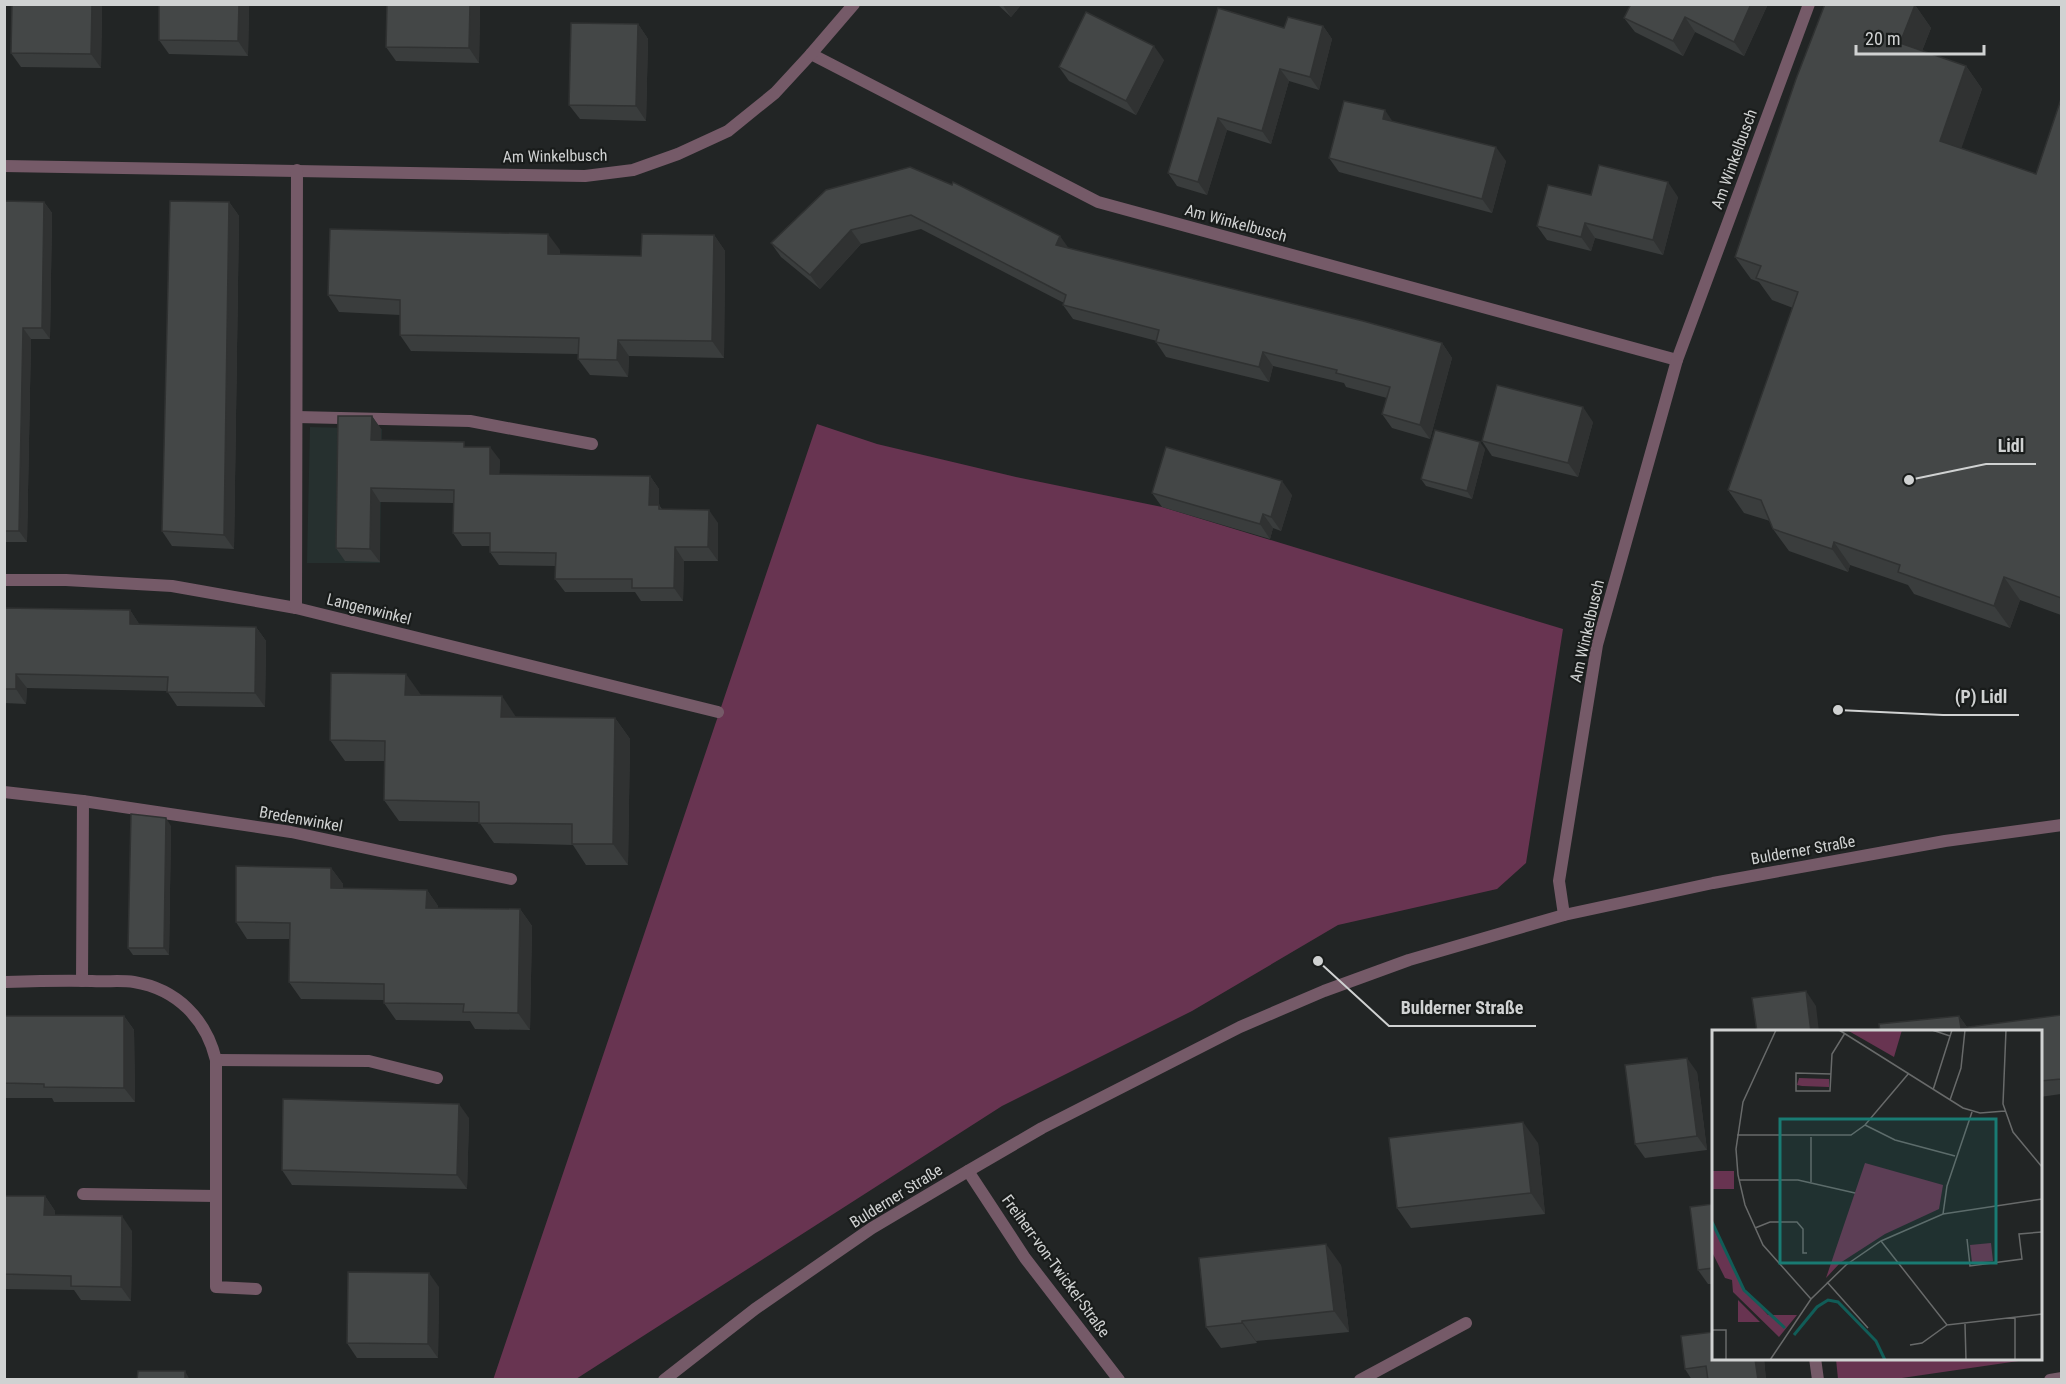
<svg xmlns="http://www.w3.org/2000/svg" width="2066" height="1384" viewBox="0 0 2066 1384" font-family="'Roboto Condensed',sans-serif">
<style>
.built{fill:#26302f}
.green{fill:#683451}
.lines{fill:none;stroke-linecap:round;stroke-linejoin:round}
.service{stroke:#755a68;stroke-width:12}
.minor{stroke:#755a68;stroke-width:12}
.tertiary{stroke:#755a68;stroke-width:12}
.wall{fill:#3a3d3d}
.shaded-wall{fill:#303232}
.building{fill:#444747;stroke:#303232;stroke-width:1.5}
.labels{text-anchor:middle;dominant-baseline:central;stroke-width:4.5;stroke-linejoin:round;paint-order:stroke}
.street-label{font-size:16px;fill:#d0d2d2;stroke:#191c1b}
.inset-river{fill:none;stroke:#115d58;stroke-width:3}
.inset-road{fill:none;stroke:#686a6a;stroke-width:1.5}
.view{fill:#197b73;fill-opacity:0.15;stroke:#197b73;stroke-width:3}
.inset-edge{fill:none;stroke:#d0d2d2;stroke-width:3}
.leader{fill:none;stroke:#d0d2d2;stroke-width:2}
.callout-dot{fill:#d0d2d2;stroke:#191c1b;stroke-width:2}
.callout-label{font-size:18px;text-anchor:middle;font-weight:bold;fill:#d0d2d2;stroke:#191c1b;stroke-width:4.5;stroke-linejoin:round;paint-order:stroke}
</style>
<rect width="100%" height="100%" fill="#222525"/>
<path class="built" d="M310,427L382,429L380,563H307Z"/>
<g class="green">
<path d="M817,424L877,444L1016,477L1162,507L1563,629L1526,863L1497,889L1338,925L1192,1011L1002,1106L576,1379L493,1380Z"/>
<path d="M2039,1358L1895,1379H1838L1836,1359Z"/>
</g>
<g class="lines">
<g class="service">
<path d="M297,417L470,421L592,444"/>
<path d="M4,792L83,801L291,832L511,879"/>
<path d="M82,981L83,801"/>
<path d="M216,1060L369,1061L437,1078"/>
<path d="M83,1194L216,1196"/>
<path d="M1360,1380L1466,1323"/>
</g>
<g class="minor">
<path d="M811,54L1098,202L1677,360"/>
<path d="M4,166L585,176L633,170L678,154L728,131L775,93L811,54L854,4"/>
<path d="M4,580H66L172,586L296,608L718,712"/>
<path d="M296,608L297,170"/>
<path d="M1564,915L1559,881L1597,645L1677,360L1809,4"/>
<path d="M4,982C34,981 63,980 92,981C106,982 121,980 134,982C177,989 206,1019 216,1060V1287L256,1289"/>
<path d="M968,1171L1025,1258L1119,1380"/>
<path d="M1815,1358L1818,1380"/>
<path d="M2050,1380L2062,1378"/>
</g>
<path class="tertiary" d="M664,1380L755,1309L872,1228L968,1171L1042,1128L1240,1027L1324,991L1409,960L1564,915L1713,883L1945,841L2062,825"/>
</g>
<g class="wall">
<path d="M159,4H249L248,56L169,54L159,40Z"/>
<path d="M480,4L479,63L396,61L386,47Z"/>
<path d="M997,4H1022L1011,17Z"/>
<path d="M1631,4H1768L1744,56L1695,32L1683,56L1635,32L1624,18Z"/>
<path d="M102,5L101,68L21,67L11,53Z"/>
<path d="M1915,5L1931,28L1922,51L1966,66L1982,89L1961,148L2036,174L2061,99V615L2020,600L2010,628L1914,594L1908,585L1850,565L1848,572L1789,551L1773,529L1770,521L1744,513L1728,490L1793,308L1772,300L1759,282L1751,279L1735,257Z"/>
<path d="M638,24L648,39L646,121L580,119L569,105Z"/>
<path d="M1323,26L1332,39L1319,90L1289,81L1271,144L1227,130L1207,195L1177,186L1168,173L1284,28Z"/>
<path d="M1164,60L1136,115L1069,81L1059,67Z"/>
<path d="M1392,121L1506,161L1492,213L1339,172L1329,158Z"/>
<path d="M826,190L1069,248L1442,343L1452,358L1430,439L1392,428L1382,414L1387,398L1346,387L1344,383L1273,366L1269,382L1166,357L1156,342L1157,341L1073,319L1063,305L1064,303L921,229L861,244L820,289L781,257L771,243Z"/>
<path d="M1591,195L1678,197L1663,255L1595,238L1591,251L1547,240L1537,226Z"/>
<path d="M4,201L44,202L52,213L50,339H31L27,542H4Z"/>
<path d="M229,202L239,216L234,549L172,546L162,531Z"/>
<path d="M714,235L725,251L724,358L629,356L628,377L590,375L578,359V354L411,351L400,335V315L339,312L328,295L560,250V254L641,256Z"/>
<path d="M372,416L381,429V441L467,447L500,460L499,474L650,476L659,489V505L662,509L718,523V561H684L683,601H641L635,592H565L555,579L556,566L499,565L490,552V546H462L453,533V503L380,502V562L345,561L336,548Z"/>
<path d="M1593,422L1578,477L1492,456L1482,441Z"/>
<path d="M1485,449L1472,499L1426,486L1421,479Z"/>
<path d="M1152,493L1292,495L1281,531L1273,528L1270,539L1162,507Z"/>
<path d="M4,608L130,610L139,624L256,627L266,641L265,707L177,706L167,691L27,688L26,704L4,703Z"/>
<path d="M421,695L516,717L615,718L630,739L628,865H586L573,845L494,843L479,822L399,821L384,800V761H345L330,740Z"/>
<path d="M171,826L169,955H133L128,948Z"/>
<path d="M331,868L343,884V888L427,890L438,906V908L520,909L532,926L530,1030L475,1029L470,1021L396,1020L384,1003V1000L301,999L289,982L290,939H247L236,922Z"/>
<path d="M2061,1015V1094L2040,1097V1032H1880L1959,1016L1967,1027Z"/>
<path d="M4,1016H124L134,1030L135,1102H54L52,1098H4Z"/>
<path d="M1697,1072L1707,1150L1645,1158L1635,1144Z"/>
<path d="M469,1118L467,1189L292,1185L282,1170Z"/>
<path d="M1538,1143L1545,1214L1411,1228L1397,1208Z"/>
<path d="M4,1196H45L55,1211V1216L132,1231L131,1301L81,1300L74,1290L4,1289Z"/>
<path d="M1713,1204V1284H1708L1698,1270Z"/>
<path d="M1341,1265L1349,1332L1256,1341L1257,1343L1221,1348L1206,1327Z"/>
<path d="M439,1287L438,1358H357L347,1343Z"/>
<path d="M1764,1359L1766,1380H1692L1685,1369Z"/>
</g>
<g class="shaded-wall">
<path d="M92,4L102,5L101,68L91,54Z"/>
<path d="M239,4H249L248,56L238,41Z"/>
<path d="M470,4H480L479,63L469,48Z"/>
<path d="M1002,4H1022L1011,17Z"/>
<path d="M1751,4H1768L1744,56L1734,42Z"/>
<path d="M1915,5L1931,28L1916,66L1900,43Z"/>
<path d="M1685,17L1695,32L1683,56L1673,41Z"/>
<path d="M638,24L648,39L646,121L636,106Z"/>
<path d="M1323,26L1332,39L1319,90L1310,77Z"/>
<path d="M1154,46L1164,60L1136,115L1126,101Z"/>
<path d="M1966,66L1982,89L1956,164L1940,141Z"/>
<path d="M1280,69L1289,81L1271,144L1262,131Z"/>
<path d="M1385,110L1395,125L1383,119Z"/>
<path d="M1218,118L1227,130L1207,195L1198,182Z"/>
<path d="M1496,147L1506,161L1492,213L1482,199Z"/>
<path d="M1668,182L1678,197L1663,255L1653,240Z"/>
<path d="M44,202L52,213L50,339L42,328Z"/>
<path d="M229,202L239,216L234,549L224,535Z"/>
<path d="M1585,223L1595,238L1591,251L1581,237Z"/>
<path d="M851,230L861,244L820,289L810,275Z"/>
<path d="M548,234L560,250L559,270L548,254Z"/>
<path d="M714,235L725,251L724,358L712,341Z"/>
<path d="M1060,236L1070,250L1056,245Z"/>
<path d="M23,328L31,339L27,542L19,531Z"/>
<path d="M618,340L629,356L628,377L617,360Z"/>
<path d="M1442,343L1452,358L1430,439L1420,425Z"/>
<path d="M1263,352L1273,366L1269,382L1259,367Z"/>
<path d="M1583,407L1593,422L1578,477L1568,463Z"/>
<path d="M372,416L381,429V454L371,440Z"/>
<path d="M1480,442L1485,449L1472,499L1467,491Z"/>
<path d="M490,447L500,460L499,487L490,474Z"/>
<path d="M650,476L659,489V518L649,505Z"/>
<path d="M1282,481L1292,495L1281,531L1271,517Z"/>
<path d="M371,488L380,502V562L370,549Z"/>
<path d="M709,510L718,523V561L708,547Z"/>
<path d="M1263,514L1273,528L1270,539L1260,524Z"/>
<path d="M1834,542L1850,565L1848,572L1832,549Z"/>
<path d="M675,547L684,561L683,601L674,588Z"/>
<path d="M2004,577L2020,600L2010,628L1994,606Z"/>
<path d="M130,610L140,625L130,624Z"/>
<path d="M256,627L266,641L265,707L255,693Z"/>
<path d="M16,674L27,688L26,704L16,689Z"/>
<path d="M406,674L421,695H405Z"/>
<path d="M502,696L516,717H501Z"/>
<path d="M615,718L630,739L628,865L613,844Z"/>
<path d="M166,818L171,826L169,955L164,948Z"/>
<path d="M331,868L343,884L342,905L331,888Z"/>
<path d="M427,890L438,906V925L426,908Z"/>
<path d="M520,909L532,926L530,1030L518,1013Z"/>
<path d="M1806,991L1816,1006L1819,1032H1811Z"/>
<path d="M124,1016L134,1030L135,1102L124,1088Z"/>
<path d="M1959,1016L1969,1030L1961,1028Z"/>
<path d="M1687,1058L1697,1072L1707,1150L1697,1136Z"/>
<path d="M459,1104L469,1118L467,1189L457,1175Z"/>
<path d="M1523,1122L1538,1143L1545,1214L1531,1193Z"/>
<path d="M45,1196L55,1211L54,1230L44,1215Z"/>
<path d="M122,1216L132,1231L131,1301L121,1287Z"/>
<path d="M1326,1244L1341,1265L1349,1332L1334,1311Z"/>
<path d="M429,1273L439,1287L438,1358L428,1344Z"/>
<path d="M1242,1321L1256,1341L1257,1343L1242,1323Z"/>
<path d="M1755,1359H1764L1766,1380H1758Z"/>
<path d="M185,1371L190,1380H185Z"/>
</g>
<g class="building">
<path d="M12,4H92L91,54L11,53Z"/>
<path d="M159,4H239L238,41L159,40Z"/>
<path d="M387,4H470L469,48L386,47Z"/>
<path d="M1631,4H1751L1734,42L1685,17L1673,41L1624,18Z"/>
<path d="M1825,4H1913L1915,5L1900,43L1966,66L1940,141L2036,174L2061,99V598L2004,577L1994,606L1898,572L1900,565L1834,542L1832,549L1773,529L1761,500L1728,490L1798,292L1756,278L1761,266L1735,257L1796,79Z"/>
<path d="M1218,8L1284,28L1288,17L1323,26L1310,77L1280,69L1262,131L1218,118L1198,182L1168,173Z"/>
<path d="M1086,12L1154,46L1126,101L1059,67Z"/>
<path d="M571,23L638,24L636,106L569,105Z"/>
<path d="M1344,101L1385,110L1383,119L1496,147L1482,199L1329,158Z"/>
<path d="M1599,165L1668,182L1653,240L1585,223L1581,237L1537,226L1548,185L1591,195Z"/>
<path d="M910,167L952,185L953,182L1060,236L1056,245L1363,321L1442,343L1420,425L1382,414L1390,387L1336,373L1337,370L1263,352L1259,367L1156,342L1159,330L1063,305L1066,295L911,215L851,230L810,275L771,243L826,190Z"/>
<path d="M4,201L44,202L42,328H23L19,531H4Z"/>
<path d="M170,201L229,202L224,535L162,531Z"/>
<path d="M330,229L548,234V254L641,256L642,234L714,235L712,341L618,340L617,360L578,359L579,338L400,335V300L328,295Z"/>
<path d="M1497,385L1583,407L1568,463L1482,441Z"/>
<path d="M338,416H372L371,440L464,442V447H490V474L650,476L649,505H659V509L709,510L708,547H675L674,588H632V579H555L556,553L490,552V533H453L454,490L371,488L370,549L336,548Z"/>
<path d="M1435,430L1480,442L1467,491L1421,479Z"/>
<path d="M1166,447L1282,481L1271,517L1263,514L1260,524L1152,493Z"/>
<path d="M4,608L130,610V624L256,627L255,693L167,692L168,677L16,674V689H4Z"/>
<path d="M331,673L406,674L405,695L502,696L501,717L615,718L613,844H572V824L479,823V802L384,800L385,741L330,740Z"/>
<path d="M131,814L166,818L164,948H128Z"/>
<path d="M236,866L331,868V888L427,890L426,908L520,909L518,1013L463,1012L464,1004L384,1003V984L289,982L290,923L236,922Z"/>
<path d="M1806,991L1811,1032H1757L1752,998Z"/>
<path d="M2061,1015V1079L2040,1081V1032H1880L1879,1024L1959,1016L1961,1028Z"/>
<path d="M4,1016H124V1088L44,1087V1084L4,1083Z"/>
<path d="M1687,1058L1697,1136L1635,1144L1625,1065Z"/>
<path d="M283,1099L459,1104L457,1175L282,1170Z"/>
<path d="M1523,1122L1531,1193L1397,1208L1389,1138Z"/>
<path d="M4,1196H45L44,1215L122,1216L121,1287L71,1286V1276L4,1274Z"/>
<path d="M1713,1204V1268L1698,1270L1690,1207Z"/>
<path d="M1326,1244L1334,1311L1242,1321V1323L1206,1327L1199,1258Z"/>
<path d="M348,1272L429,1273L428,1344L347,1343Z"/>
<path d="M1713,1332V1359H1755L1758,1380H1708L1706,1366L1685,1369L1681,1336Z"/>
<path d="M138,1371H185V1380H137Z"/>
</g>
<g class="labels">
<g class="street-label">
<text transform="translate(555 156) rotate(-1)">Am Winkelbusch</text>
<text transform="translate(1734 159) rotate(-70)">Am Winkelbusch</text>
<text transform="translate(1236 223) rotate(15)">Am Winkelbusch</text>
<text transform="translate(369 609) rotate(14)">Langenwinkel</text>
<text transform="translate(1587 631) rotate(-77)">Am Winkelbusch</text>
<text transform="translate(301 819) rotate(10)">Bredenwinkel</text>
<text transform="translate(1803 850) rotate(-10)">Bulderner Straße</text>
<text transform="translate(896 1196) rotate(-32)">Bulderner Straße</text>
<text transform="translate(1056 1266) rotate(54)">Freiherr-von-Twickel-Straße</text>
</g>
</g>
<g transform="translate(1712 1030)">
<rect width="330" height="330" fill="#222525"/>
<path d="M135,0H190L182,27ZM87,48L117,49V57L90,56L85,55ZM153,133L231,155L227,179L173,204L128,233L114,248ZM0,141H22V159H0ZM0,191L33,260L56,285H85L67,307L21,262L20,250L13,248L0,222ZM279,213L281,231L260,233L258,215ZM26,270L48,292H26Z" fill="#683451"/>
<path class="inset-river" d="M0,192L32,260L73,298M82,305L105,277L116,270L126,272L164,311L173,330"/>
<path class="inset-road" d="M64,0L31,72L24,119L26,145L33,175L51,215L99,269M127,0L251,78L268,83L293,81M220,0L238,6M294,0L291,74L301,102L330,137M119,44L84,43V61H118L120,24L133,3M221,60L240,0M238,70L249,38L253,0M153,95L183,110L243,126M25,105H139L153,95L197,43M27,150H86L143,163M99,152V107M231,184L235,156L260,82M43,198L58,192H85L91,199V223H95M255,209L258,236L310,229L307,204L330,202M169,211L235,295L330,284M115,252L156,298M303,287V330M253,294L254,330M0,300H14V330M198,315L210,313L235,295M58,330L99,269L134,235L169,211L231,184L330,169"/>
<path class="view" d="M68,89H284V233H68Z"/>
<rect width="330" height="330" class="inset-edge"/>
</g>
<path class="leader" d="M1909 480L1986 464H2036M1838 710L1943 715H2019M1318 961L1389 1026H1536"/>
<g class="callout-dot">
<circle cx="1909" cy="480" r="6"/>
<circle cx="1838" cy="710" r="6"/>
<circle cx="1318" cy="961" r="6"/>
</g>
<g class="callout-label">
<text x="2011" y="452">Lidl</text>
<text x="1981" y="703">(P) Lidl</text>
<text x="1462" y="1014">Bulderner Straße</text>
</g>
<rect width="2066" height="1384" fill="none" stroke="#d0d2d2" stroke-width="12"/>
<path d="M1856 45v9h128v-9" fill="none" stroke="#d0d2d2" stroke-width="3"/>
<text x="1865" y="45" font-size="18" fill="#d0d2d2" stroke="#191c1b" stroke-width="4.5" paint-order="stroke">20 m</text>
</svg>
